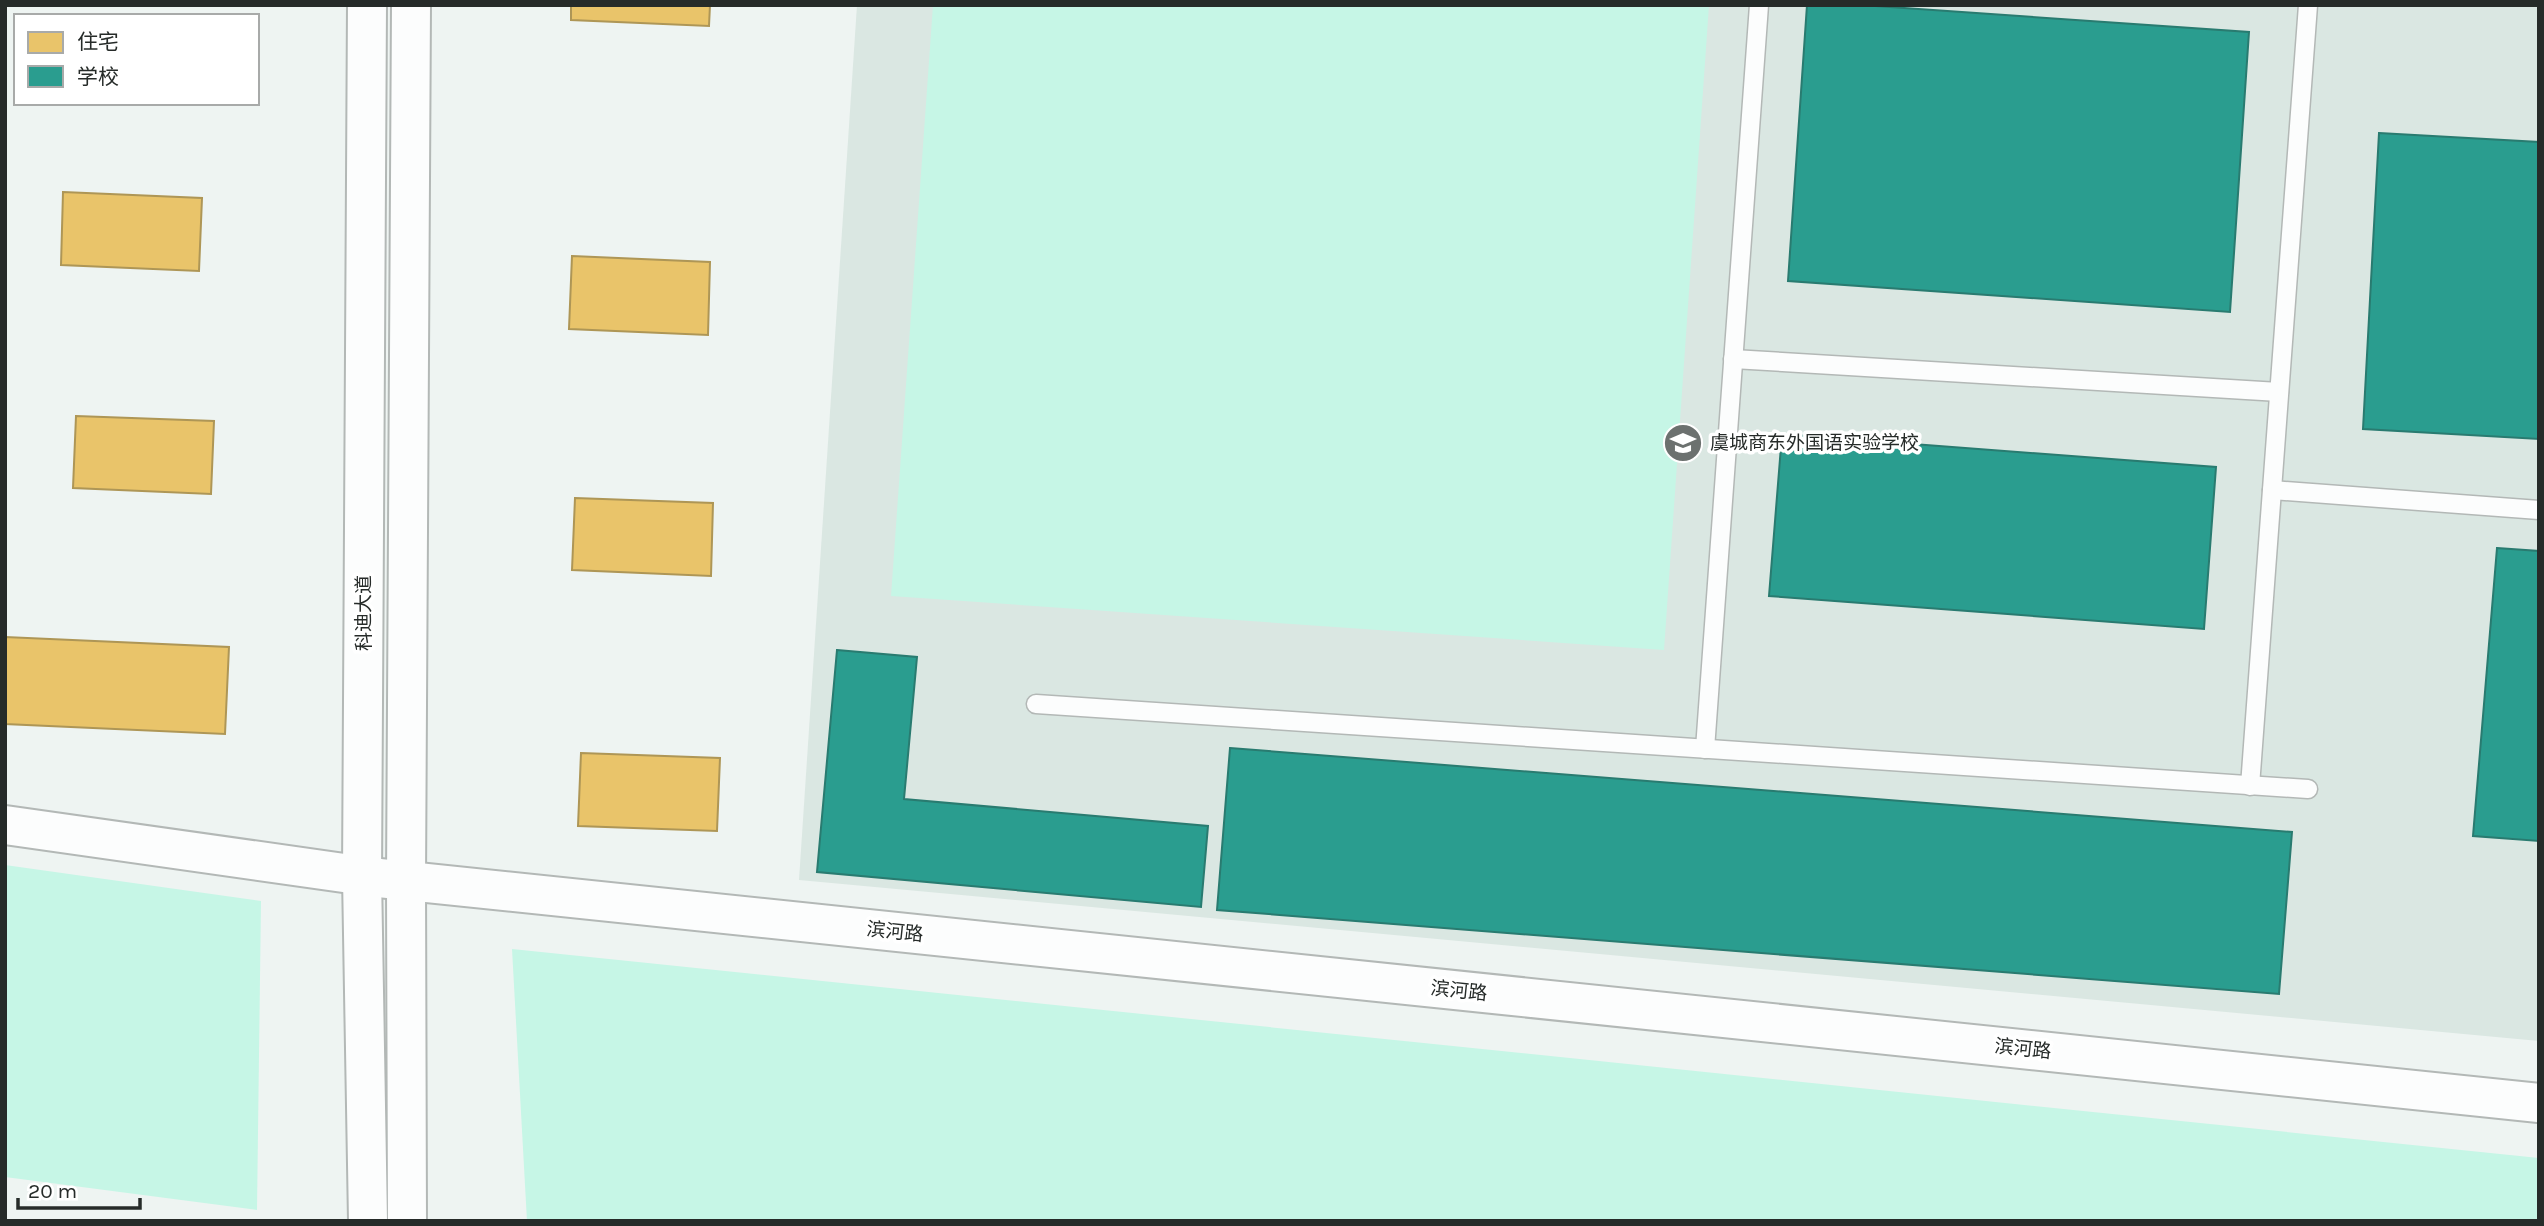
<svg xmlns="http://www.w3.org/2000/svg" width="2544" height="1226" viewBox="0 0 2544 1226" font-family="Karla,'Noto Sans SC',sans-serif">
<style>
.built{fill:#dae7e2}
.green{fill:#c6f6e6}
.homes{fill:#e9c46a;stroke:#ae9656;stroke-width:2}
.schools{fill:#2a9d8f;stroke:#297b70;stroke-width:2}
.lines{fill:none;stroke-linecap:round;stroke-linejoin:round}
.lane-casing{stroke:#b3b8b6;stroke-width:21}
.secondary-casing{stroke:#b3b8b6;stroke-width:42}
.primary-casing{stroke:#b3b8b6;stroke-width:42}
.lane{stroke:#fcfdfd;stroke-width:18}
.secondary{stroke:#fcfdfd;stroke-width:38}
.primary{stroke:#fcfdfd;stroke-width:38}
.labels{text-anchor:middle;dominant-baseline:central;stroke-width:7;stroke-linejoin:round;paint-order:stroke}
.poi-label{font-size:19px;fill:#262b29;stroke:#fff;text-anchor:start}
.street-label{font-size:19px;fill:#262b29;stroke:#fff}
</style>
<rect width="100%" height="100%" fill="#eef4f2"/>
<path class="built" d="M857,5H2539V1041L799,880Z"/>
<g class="green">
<path d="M933,5H1709L1664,650L891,596Z"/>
<path d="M5,865L261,901L257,1210L5,1177Z"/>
<path d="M512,949L2539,1158V1221H527Z"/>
</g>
<g class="homes">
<path d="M571,5H710L709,26L571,20Z"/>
<path d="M63,192L202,198L199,271L61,265Z"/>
<path d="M572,256L710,262L708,335L569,329Z"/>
<path d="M76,416L214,421L211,494L73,488Z"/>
<path d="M575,498L713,503L711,576L572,570Z"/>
<path d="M5,637L229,647L225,734L5,724Z"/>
<path d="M581,753L720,758L717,831L578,826Z"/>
</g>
<g class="schools">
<path d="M1807,5H1861L2249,32L2230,312L1788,281Z"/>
<path d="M2379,133L2539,142V439L2363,429Z"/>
<path d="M1782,434L2216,467L2204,629L1769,596Z"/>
<path d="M2497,548L2539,551V841L2473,836Z"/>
<path d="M837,650L917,657L904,799L1208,826L1201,907L817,872Z"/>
<path d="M1230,748L2292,832L2279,994L1217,910Z"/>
</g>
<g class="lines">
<g class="lane-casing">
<g id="lane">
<path d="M1733,359L2279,392"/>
<path d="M2272,490L2539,510"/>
<path d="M1036,704L2308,789"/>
<path d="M1705,749L1759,5"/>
<path d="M2250,786L2308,5"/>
</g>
</g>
<g class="secondary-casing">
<path id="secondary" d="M5,825L379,878L2539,1103"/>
</g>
<g class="primary-casing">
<g id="primary">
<path d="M367,5L362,876L368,1221"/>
<path d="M407,1221L406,881L411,5"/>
</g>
</g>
<use href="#lane" class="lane"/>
<use href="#secondary" class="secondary"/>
<use href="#primary" class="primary"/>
</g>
<defs>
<g id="school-disc" transform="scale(2.0125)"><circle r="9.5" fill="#6c716f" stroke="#fff"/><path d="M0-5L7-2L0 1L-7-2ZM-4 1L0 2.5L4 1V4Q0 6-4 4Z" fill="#fff"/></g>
</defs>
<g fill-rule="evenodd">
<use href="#school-disc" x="1683" y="443"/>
</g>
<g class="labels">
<g class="poi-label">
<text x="1710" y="443">虞城商东外国语实验学校</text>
</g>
<g class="street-label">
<text transform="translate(364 613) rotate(-90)">科迪大道</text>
<text transform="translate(895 932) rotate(6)">滨河路</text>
<text transform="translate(1459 991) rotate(6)">滨河路</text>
<text transform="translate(2023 1049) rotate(6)">滨河路</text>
</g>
</g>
<rect width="2544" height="1226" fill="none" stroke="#262b29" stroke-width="14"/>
<rect x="14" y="14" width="245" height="91" fill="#ffffff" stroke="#a8aaa9" stroke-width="2"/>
<rect x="28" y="32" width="35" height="21" fill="#e9c46a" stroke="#a8aaa9" stroke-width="2"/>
<text x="77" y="49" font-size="21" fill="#262b29">住宅</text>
<rect x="28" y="66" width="35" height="21" fill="#2a9d8f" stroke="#a8aaa9" stroke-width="2"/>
<text x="77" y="84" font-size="21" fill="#262b29">学校</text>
<path d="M18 1198v10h122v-10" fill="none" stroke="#262b29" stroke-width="3.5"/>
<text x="28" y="1198" font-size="21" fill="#262b29" stroke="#ffffff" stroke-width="5" paint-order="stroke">20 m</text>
</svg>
